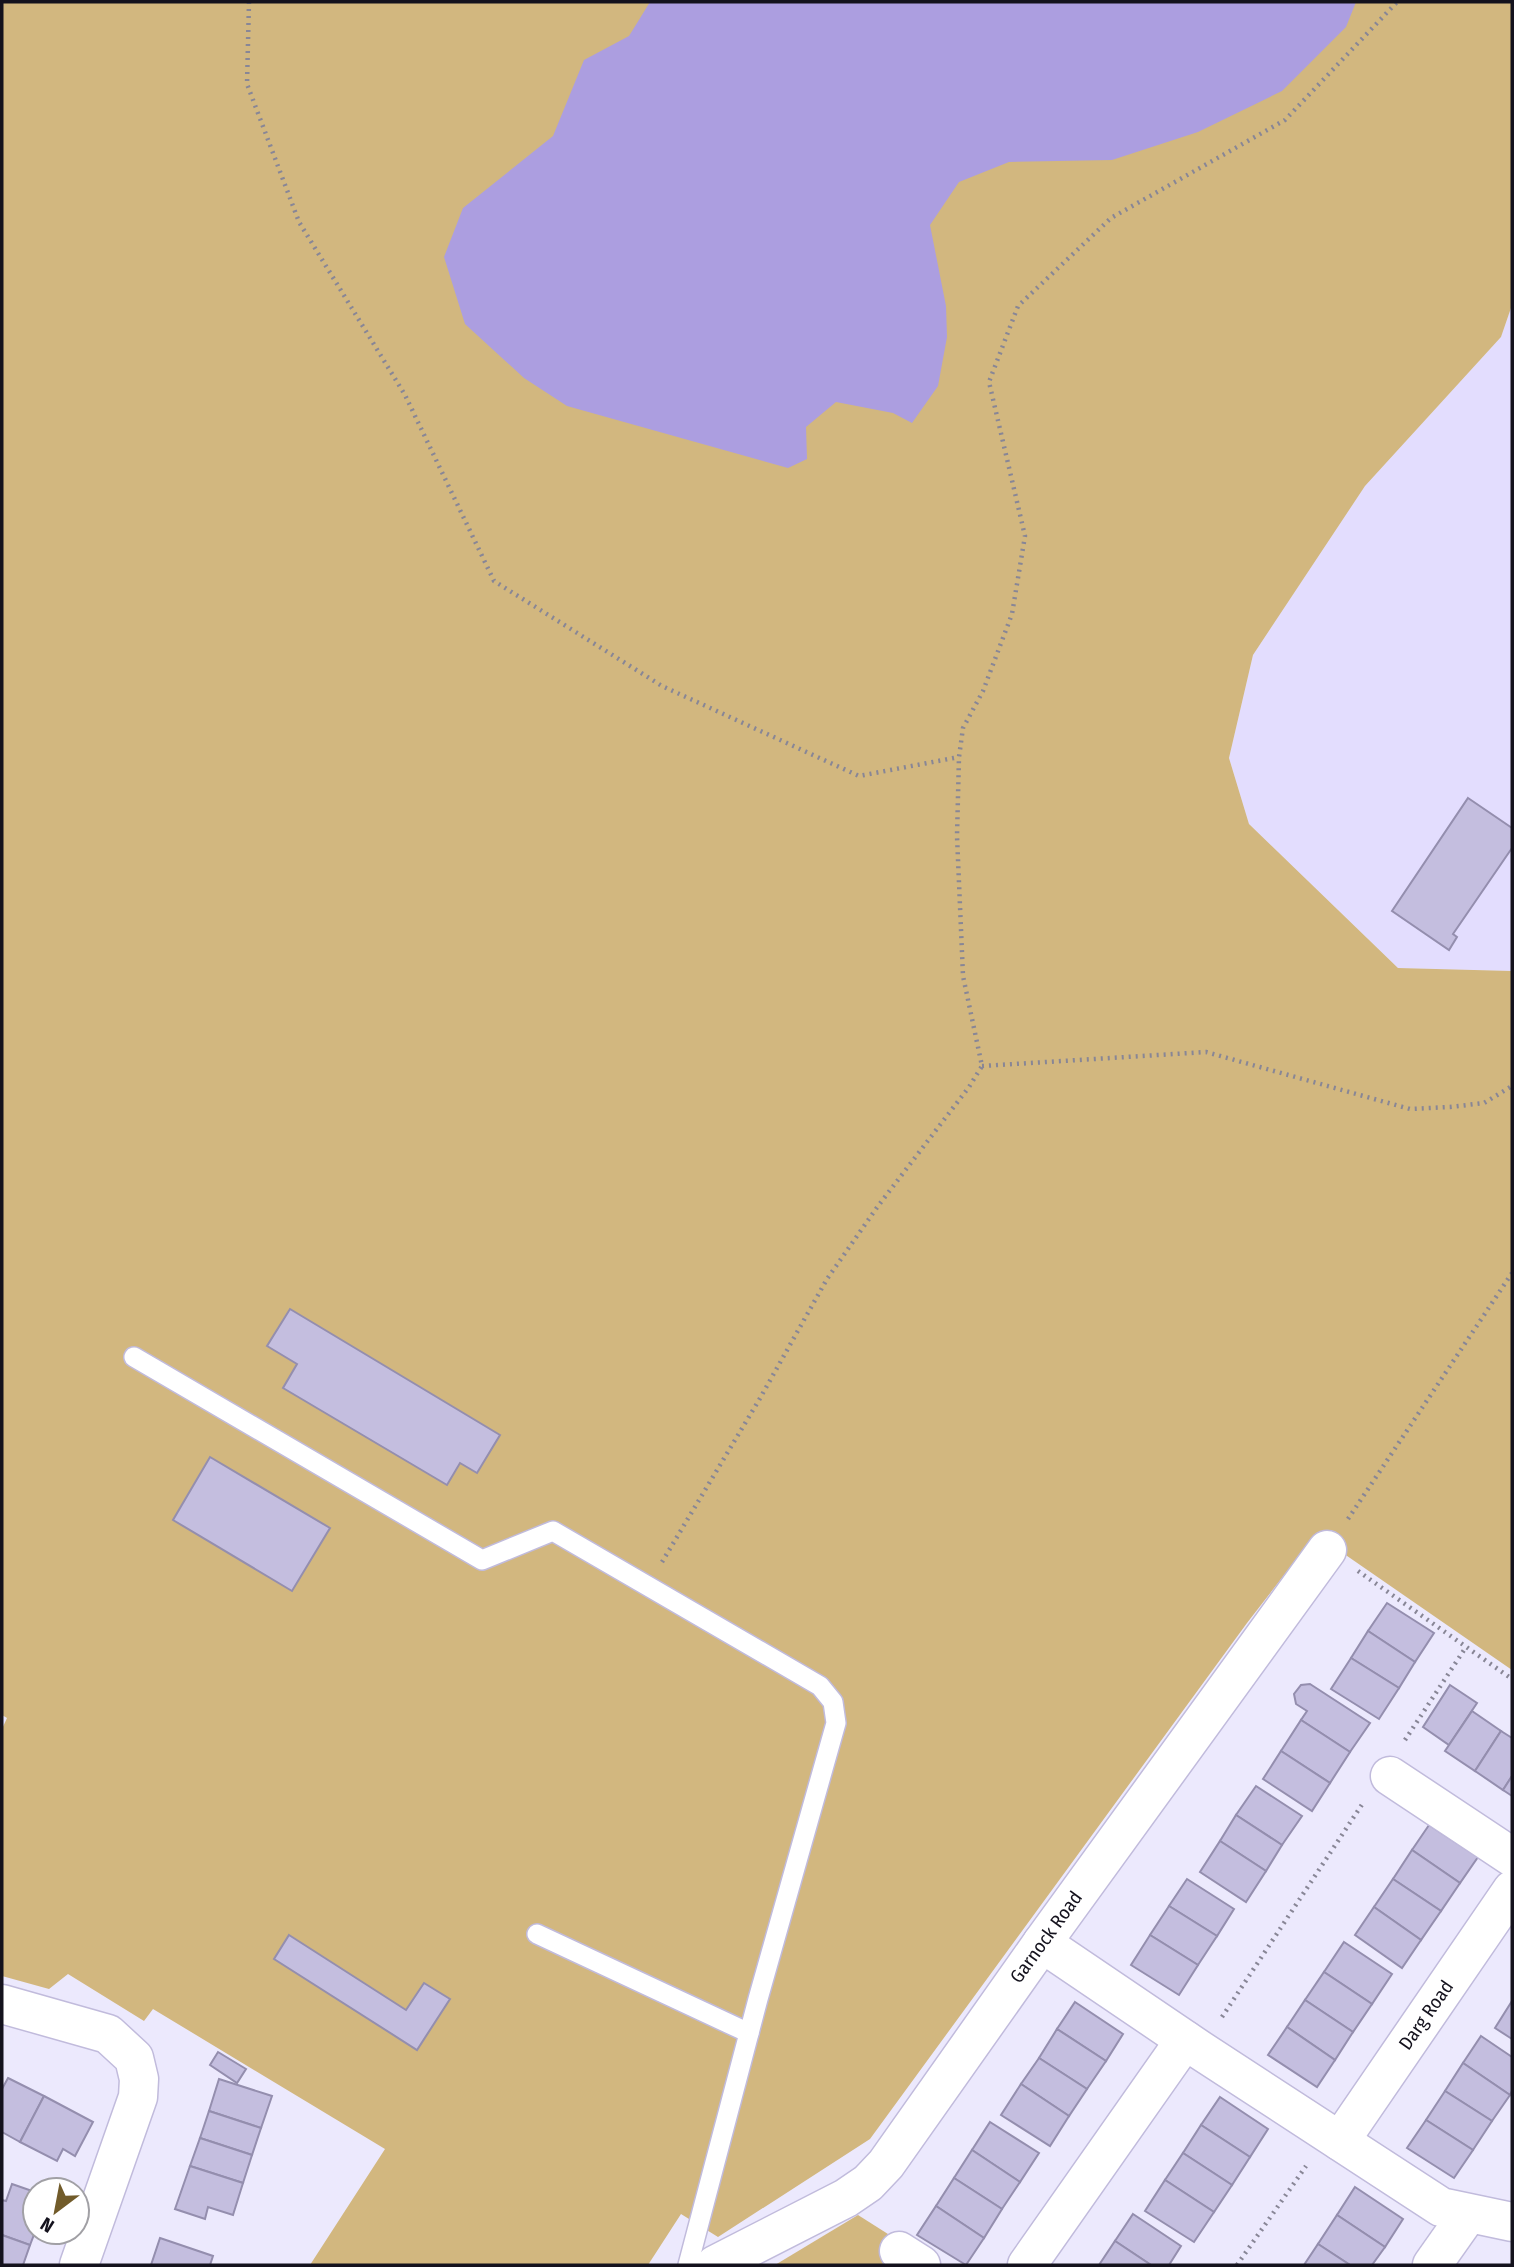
<svg xmlns="http://www.w3.org/2000/svg" width="1514" height="2267" viewBox="0 0 1514 2267" font-family="'Fira Sans Condensed',sans-serif">
<style>
.built{fill:#e3ddfe}
.green{fill:#d2b77f}
.water{fill:#ac9ee0}
.building{fill:#c4bedf;stroke:#948eae;stroke-width:2}
.lines{fill:none;stroke-linecap:round;stroke-linejoin:round}
.lane-casing{stroke:#c1bbdc;stroke-width:22}
.street-casing{stroke:#c1bbdc;stroke-width:41}
.path{stroke:#888696;stroke-width:4.5;stroke-dasharray:2 5;stroke-linecap:butt}
.lane{stroke:#fff;stroke-width:19}
.street{stroke:#fff;stroke-width:38}
.labels{text-anchor:middle;dominant-baseline:central;stroke-width:5;stroke-linejoin:round;paint-order:stroke}
.street-label{font-size:19px;fill:#14121d;stroke:#fff}
</style>
<rect width="100%" height="100%" fill="#ece9fd"/>
<path class="built" d="M1512,305V971L1398,968L1249,824L1229,758L1253,655L1365,486L1501,337Z"/>
<g class="green">
<path d="M2,2H1512V305L1501,337L1365,486L1253,655L1229,758L1249,824L1398,968L1512,971V1670L1324,1540L1306,1547L1247,1623L870,2139L718,2237L681,2214L648,2265H310L385,2149L153,2009L144,2021L68,1974L49,1989L2,1976V1729L7,1718L2,1715Z"/>
<path d="M858,2215L899,2241L882,2265H775Z"/>
</g>
<path class="water" d="M650,2H1356L1346,27L1282,91L1198,132L1112,160L1009,162L959,182L930,225L946,306L947,337L938,386L912,423L893,413L836,402L806,427L807,459L788,468L567,406L524,378L465,324L444,257L463,208L553,136L584,60L629,36Z"/>
<g class="building">
<path d="M1468,798L1512,828V848L1453,934L1457,937L1449,950L1392,911Z"/>
<path d="M290,1309L500,1435L477,1473L460,1463L447,1485L283,1388L297,1364L267,1346Z"/>
<path d="M210,1457L330,1528L292,1591L173,1520Z"/>
<path d="M1387,1603L1434,1633L1415,1662L1368,1631Z"/>
<path d="M1368,1631L1415,1662L1399,1688L1351,1658Z"/>
<path d="M1351,1658L1399,1688L1379,1719L1331,1689Z"/>
<path d="M1310,1684L1370,1723L1350,1752L1301,1720L1307,1711L1296,1704L1294,1694L1301,1685Z"/>
<path d="M1450,1685L1477,1703L1449,1745L1423,1727Z"/>
<path d="M1472,1711L1501,1731L1475,1771L1445,1751Z"/>
<path d="M1301,1720L1350,1752L1330,1783L1281,1751Z"/>
<path d="M1501,1731L1512,1738V1776L1503,1790L1475,1771Z"/>
<path d="M1281,1751L1330,1783L1312,1811L1263,1779Z"/>
<path d="M1512,1776V1796L1503,1790Z"/>
<path d="M1256,1786L1302,1816L1282,1845L1236,1815Z"/>
<path d="M1236,1815L1282,1845L1266,1871L1220,1841Z"/>
<path d="M1429,1825L1478,1857L1460,1883L1412,1850Z"/>
<path d="M1220,1841L1266,1871L1246,1902L1200,1872Z"/>
<path d="M1412,1850L1460,1883L1441,1911L1393,1879Z"/>
<path d="M1187,1879L1234,1909L1217,1936L1169,1906Z"/>
<path d="M1393,1879L1441,1911L1421,1940L1374,1907Z"/>
<path d="M1169,1906L1217,1936L1198,1965L1150,1935Z"/>
<path d="M1374,1907L1421,1940L1402,1968L1355,1935Z"/>
<path d="M289,1935L406,2010L424,1983L450,1999L417,2050L274,1959Z"/>
<path d="M1150,1935L1198,1965L1179,1995L1131,1965Z"/>
<path d="M1344,1942L1392,1974L1372,2004L1324,1972Z"/>
<path d="M1324,1972L1372,2004L1353,2032L1305,2000Z"/>
<path d="M1305,2000L1353,2032L1335,2060L1287,2027Z"/>
<path d="M1512,2001V2039L1495,2028Z"/>
<path d="M1075,2002L1123,2034L1106,2061L1057,2029Z"/>
<path d="M1287,2027L1335,2060L1317,2087L1268,2055Z"/>
<path d="M1057,2029L1106,2061L1087,2089L1039,2058Z"/>
<path d="M1481,2036L1512,2057V2091L1510,2095L1463,2063Z"/>
<path d="M218,2052L246,2069L237,2083L210,2065Z"/>
<path d="M1039,2058L1087,2089L1069,2116L1021,2084Z"/>
<path d="M1463,2063L1510,2095L1492,2121L1445,2091Z"/>
<path d="M8,2078L44,2096L20,2142L2,2132V2089Z"/>
<path d="M219,2079L272,2096L261,2128L209,2111Z"/>
<path d="M1021,2084L1069,2116L1050,2146L1001,2115Z"/>
<path d="M1445,2091L1492,2121L1473,2150L1426,2120Z"/>
<path d="M44,2096L93,2122L75,2156L63,2149L57,2161L20,2142Z"/>
<path d="M1220,2097L1268,2129L1250,2157L1201,2125Z"/>
<path d="M209,2111L261,2128L252,2155L200,2138Z"/>
<path d="M1426,2120L1473,2150L1454,2178L1407,2148Z"/>
<path d="M990,2122L1039,2153L1020,2182L972,2150Z"/>
<path d="M1201,2125L1250,2157L1232,2185L1183,2153Z"/>
<path d="M200,2138L252,2155L243,2183L190,2166Z"/>
<path d="M972,2150L1020,2182L1002,2209L954,2178Z"/>
<path d="M1183,2153L1232,2185L1214,2212L1165,2180Z"/>
<path d="M190,2166L243,2183L233,2215L208,2207L205,2219L175,2209Z"/>
<path d="M954,2178L1002,2209L984,2238L936,2206Z"/>
<path d="M1165,2180L1214,2212L1194,2242L1145,2211Z"/>
<path d="M12,2184L35,2192V2232L30,2245L2,2235V2200L6,2201Z"/>
<path d="M1355,2187L1403,2219L1385,2247L1337,2215Z"/>
<path d="M936,2206L984,2238L966,2265L917,2235Z"/>
<path d="M1133,2214L1181,2246L1169,2265H1151L1115,2241Z"/>
<path d="M1337,2215L1385,2247L1372,2265H1350L1318,2244Z"/>
<path d="M2,2235L30,2245L23,2265H2Z"/>
<path d="M160,2238L213,2256L210,2265H151Z"/>
<path d="M1115,2241L1151,2265H1099Z"/>
<path d="M1318,2244L1350,2265H1304Z"/>
</g>
<g class="lines">
<g class="lane-casing">
<g id="lane">
<path d="M134,1357L482,1560L553,1531L820,1686L833,1702L836,1723L758,1999L688,2265"/>
<path d="M537,1934L749,2033"/>
</g>
</g>
<g class="street-casing">
<g id="street">
<path d="M1390,1776L1512,1857"/>
<path d="M1042,1943L1200,2050L1441,2207L1512,2222"/>
<path d="M2,2004L108,2034L134,2058L139,2079L138,2097L79,2265"/>
<path d="M1340,2141L1512,1890"/>
<path d="M899,2251L921,2265"/>
<path d="M715,2265L846,2198L868,2183L886,2164L1042,1943L1327,1550"/>
<path d="M1027,2265L1185,2040"/>
<path d="M1432,2265L1468,2214"/>
</g>
</g>
<g class="path">
<path d="M249,2L247,84L299,222L405,395L494,581L662,686L859,776L959,757"/>
<path d="M982,1066L1206,1052L1410,1109L1450,1107L1484,1103L1512,1086"/>
<path d="M1348,1519L1512,1273"/>
<path d="M662,1562L759,1400L827,1279L878,1206L969,1087L982,1066L963,976L957,836L959,757L963,728L983,691L1012,614L1025,536L989,382L1018,306L1111,218L1285,120L1397,2"/>
<path d="M1358,1571L1512,1679"/>
<path d="M1405,1740L1466,1647"/>
<path d="M1222,2017L1363,1803"/>
<path d="M1237,2265L1306,2166"/>
</g>
<use href="#lane" class="lane"/>
<use href="#street" class="street"/>
</g>
<g class="labels">
<g class="street-label">
<text transform="translate(1046 1937) rotate(-54)">Garnock Road</text>
<text transform="translate(1426 2015) rotate(-55)">Darg Road</text>
</g>
</g>
<rect width="1514" height="2267" fill="none" stroke="#14121d" stroke-width="7"/>
<g transform="translate(56 2211) rotate(212)"><circle r="33" fill="#ffffff" stroke="#a1a0a5" stroke-width="2"/>
<path d="M0-5L12 26L0 18L-12 26Z" fill="#715b2a"/>
<text y="-10" font-size="19" font-weight="bold" text-anchor="middle" fill="#14121d">N</text>
</g>
</svg>
